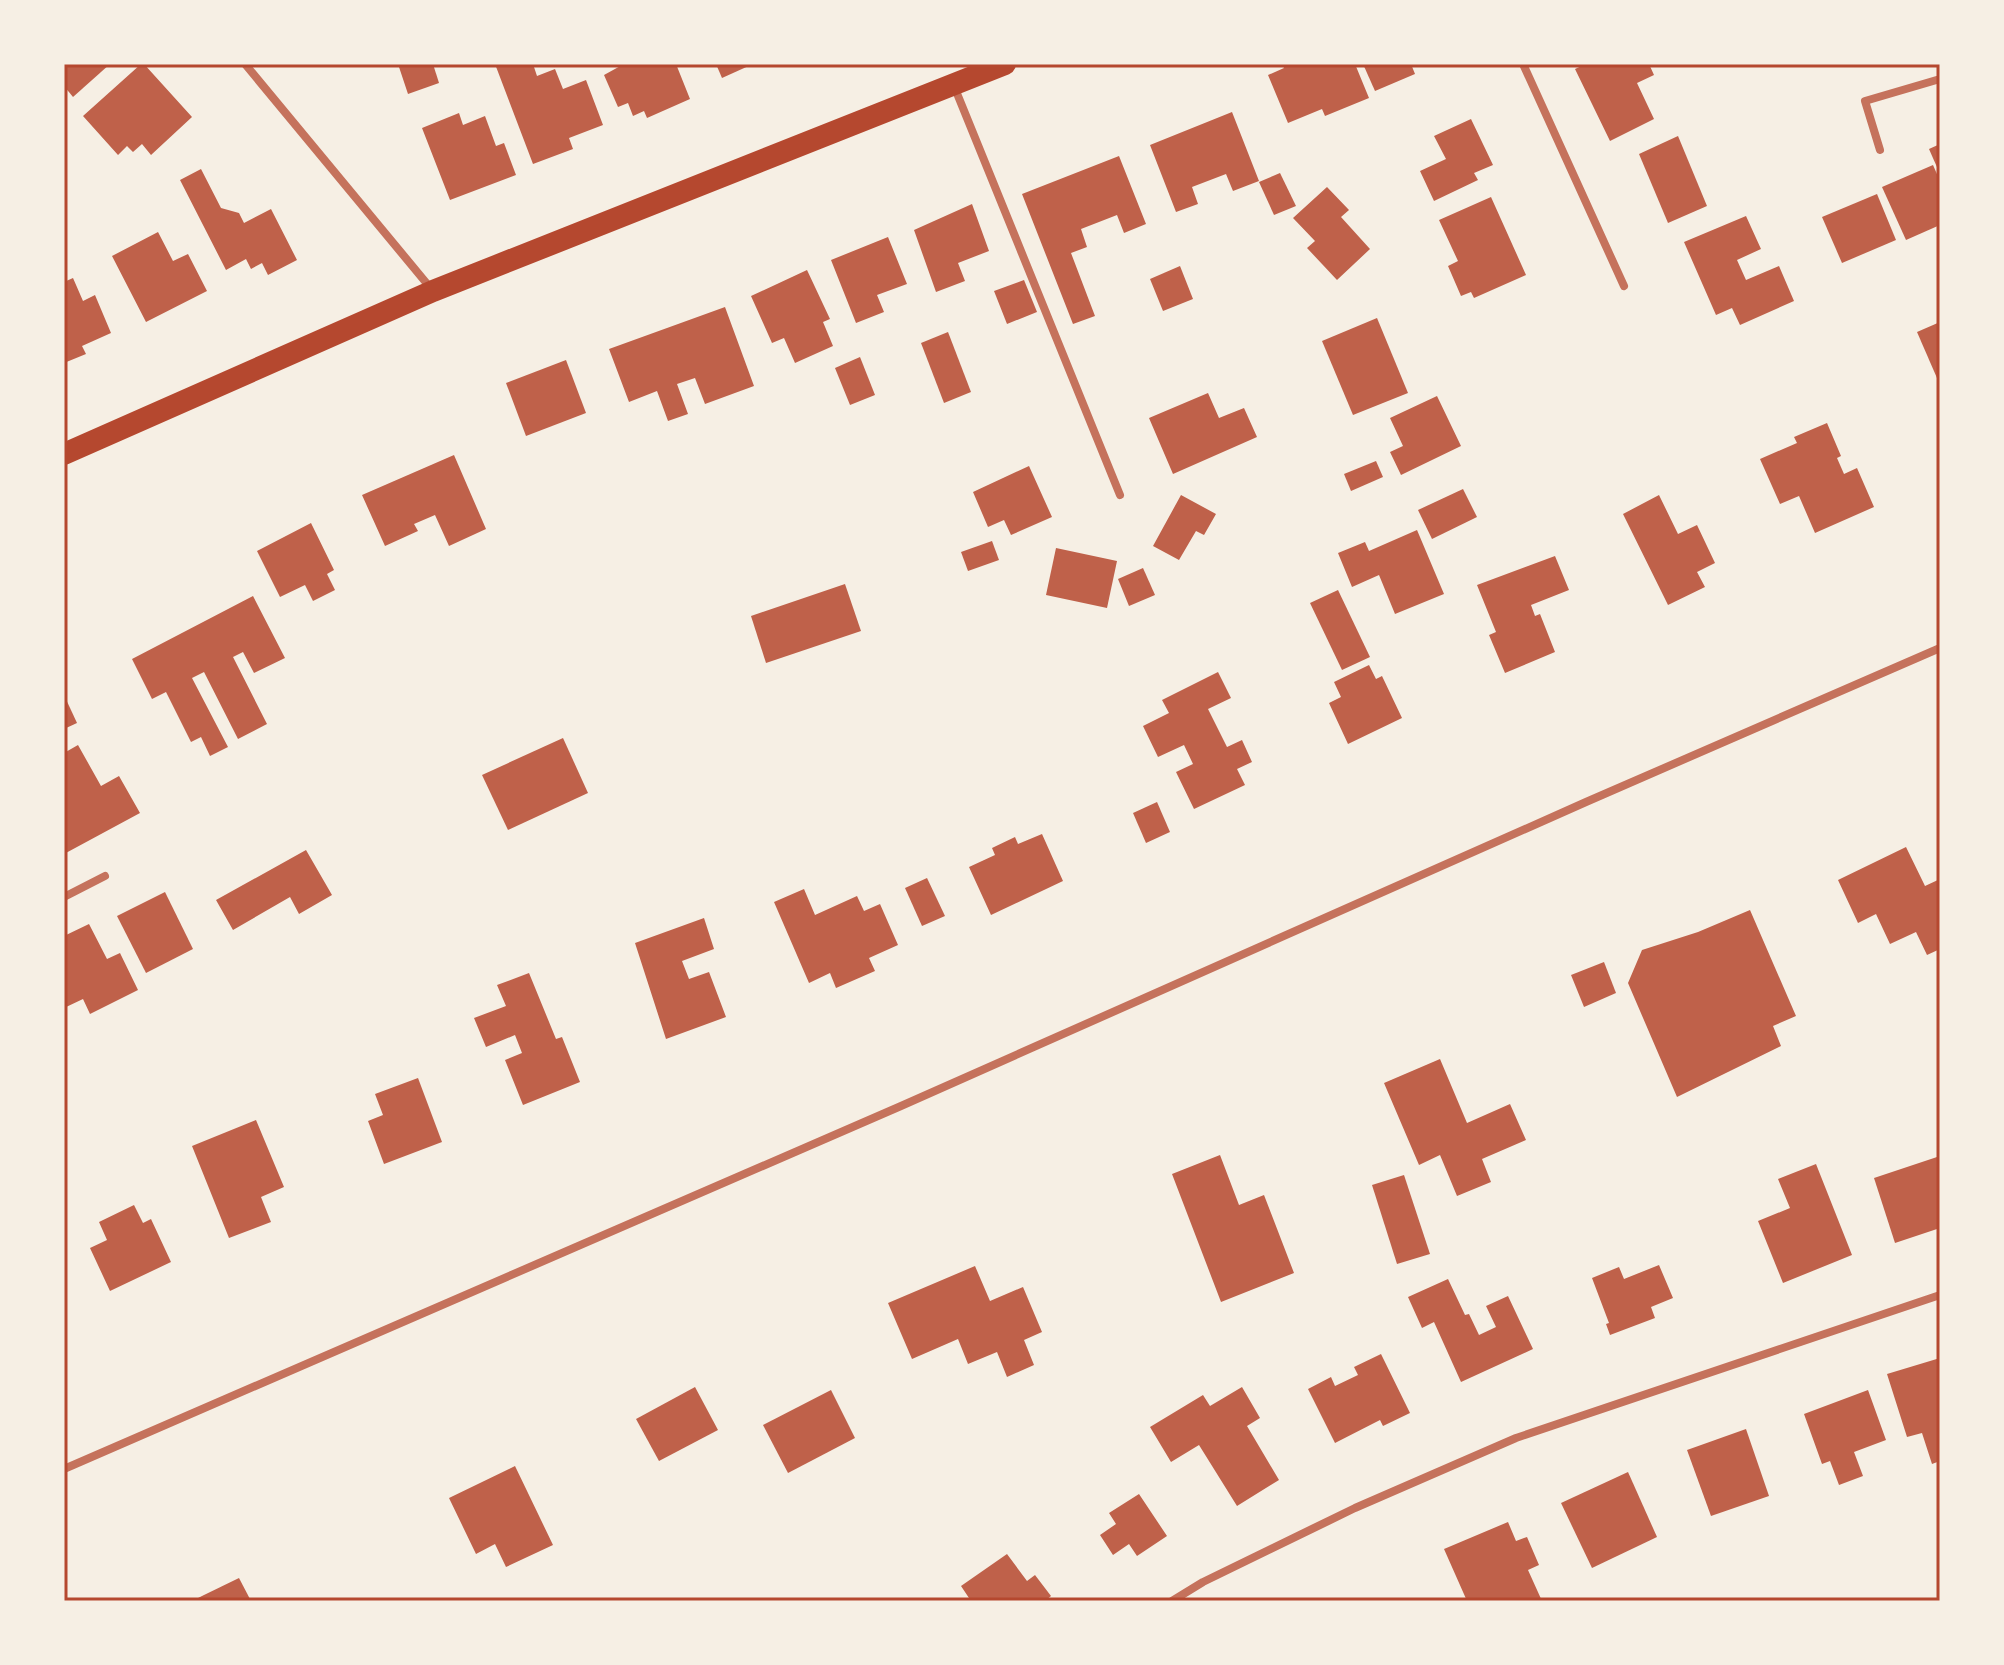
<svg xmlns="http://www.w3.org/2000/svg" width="2004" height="1665" viewBox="0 0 2004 1665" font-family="'Archivo Narrow',sans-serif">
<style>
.building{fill:#bf614a}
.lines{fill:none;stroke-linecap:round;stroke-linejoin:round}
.minor{stroke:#c5725c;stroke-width:8}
.trunk{stroke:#b5482f;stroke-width:22}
.neatline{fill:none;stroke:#b5482f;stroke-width:3}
</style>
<rect width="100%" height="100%" fill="#f6efe4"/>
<g class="building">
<path d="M64,64H110L73,97L64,86Z"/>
<path d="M141,64H144L192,117L151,155L142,144L133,152L127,146L118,155L83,116Z"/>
<path d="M398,64H433L439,83L408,94Z"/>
<path d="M495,64H533L537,76L555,69L563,89L586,80L603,125L569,138L573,149L533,164Z"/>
<path d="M624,64H676L690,99L647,118L644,111L633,116L628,103L618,107L604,75Z"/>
<path d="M716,64H753L722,78Z"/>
<path d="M1282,64H1355L1369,98L1325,116L1322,109L1288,123L1268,75L1284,68Z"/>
<path d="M1363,64H1411L1415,74L1375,91Z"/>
<path d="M1586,64H1649L1654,75L1637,83L1654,119L1610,141L1575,69Z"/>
<path d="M1232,112L1259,181L1233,191L1226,174L1192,187L1198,204L1176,212L1150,145Z"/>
<path d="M459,113L463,125L485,116L496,146L504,143L516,175L450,200L422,128Z"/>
<path d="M1471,119L1493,165L1474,173L1478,180L1434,201L1420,171L1446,159L1434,136Z"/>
<path d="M1678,136L1707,206L1668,223L1639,154Z"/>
<path d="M1940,144V174L1929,149Z"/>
<path d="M1119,156L1146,224L1124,233L1117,215L1081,229L1087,247L1071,253L1095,316L1073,324L1022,194Z"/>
<path d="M1933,165L1940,181V225L1906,240L1882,187Z"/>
<path d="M201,169L221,208L239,213L244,223L271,209L297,260L268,275L262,263L251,269L246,259L226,270L180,180Z"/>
<path d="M1280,173L1296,206L1274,215L1259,182Z"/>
<path d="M1327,187L1349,210L1341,217L1370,249L1337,280L1307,248L1315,241L1293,218Z"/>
<path d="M1877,194L1896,240L1842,263L1822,217Z"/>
<path d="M1491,197L1526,275L1474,298L1471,292L1461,296L1448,266L1458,261L1439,220Z"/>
<path d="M972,204L989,251L958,263L965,281L936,292L914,230Z"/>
<path d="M1746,216L1761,249L1737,260L1746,280L1779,266L1794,301L1740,325L1732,308L1716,315L1684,242Z"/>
<path d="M158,232L173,261L188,254L207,291L146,322L112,256Z"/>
<path d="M888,237L907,284L877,295L884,312L856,323L831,260Z"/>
<path d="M1180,266L1193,299L1163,311L1150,279Z"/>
<path d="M807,270L830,319L823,322L833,346L795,363L784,338L772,343L751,296Z"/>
<path d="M73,278L83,301L95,295L111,333L82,346L86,354L64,363V282Z"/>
<path d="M1024,280L1037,312L1007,324L994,291Z"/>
<path d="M725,307L754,386L705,404L695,378L677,384L688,414L668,421L657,391L629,402L609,349Z"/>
<path d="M1377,318L1408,393L1353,415L1322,341Z"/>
<path d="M1940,322V385L1917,332Z"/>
<path d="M948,332L971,392L944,403L921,343Z"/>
<path d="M860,357L875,395L850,405L835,368Z"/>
<path d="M566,360L586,413L526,436L506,383Z"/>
<path d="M1208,393L1219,418L1244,408L1257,437L1173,474L1149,418Z"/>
<path d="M1437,396L1461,446L1401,475L1390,452L1403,446L1390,418Z"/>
<path d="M1827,423L1841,456L1837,458L1844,474L1857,468L1874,507L1815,533L1799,496L1780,504L1760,459L1797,443L1794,437Z"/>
<path d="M454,455L486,529L449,546L435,515L414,524L418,531L385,546L362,495Z"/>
<path d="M1376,461L1383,477L1351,491L1344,474Z"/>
<path d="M1029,466L1052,517L1011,535L1004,520L988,527L973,492Z"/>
<path d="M1463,489L1477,517L1432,539L1418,510Z"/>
<path d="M1181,495L1216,514L1204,535L1196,531L1179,560L1153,546Z"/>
<path d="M1659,495L1678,534L1697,525L1715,563L1697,572L1705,587L1668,605L1623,514Z"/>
<path d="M311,523L334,570L327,574L335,590L313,601L305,585L280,597L257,551Z"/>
<path d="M1417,530L1444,594L1395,614L1379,575L1352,587L1338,553L1365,542L1369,551Z"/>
<path d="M992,541L999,560L968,571L961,552Z"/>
<path d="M1056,548L1117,561L1107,608L1046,595Z"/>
<path d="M1555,556L1569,590L1531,605L1535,616L1540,614L1555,652L1505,673L1489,635L1496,632L1477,585Z"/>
<path d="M1143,568L1155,595L1129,606L1118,579Z"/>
<path d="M845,584L861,631L766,663L751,616Z"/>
<path d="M1338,590L1370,657L1342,670L1310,603Z"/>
<path d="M253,596L285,658L254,673L243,652L233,657L267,724L238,739L204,672L192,678L228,747L210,756L201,737L191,742L166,692L152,699L132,659Z"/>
<path d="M1369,665L1376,679L1382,676L1402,718L1348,744L1329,703L1341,697L1334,682Z"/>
<path d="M1218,672L1231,698L1208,709L1227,747L1242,740L1252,762L1237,769L1245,785L1194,809L1176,772L1193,764L1184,745L1158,757L1143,726L1169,713L1162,700Z"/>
<path d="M64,695L77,723L64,729Z"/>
<path d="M563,738L588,793L508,830L482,775Z"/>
<path d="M78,745L101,786L119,776L140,813L64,854V753Z"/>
<path d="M1157,802L1170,832L1146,843L1133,813Z"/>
<path d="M1042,834L1063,881L991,915L969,867L995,855L992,848L1015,837L1018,844Z"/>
<path d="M1906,847L1925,886L1940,879V949L1927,955L1916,932L1890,944L1876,914L1858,923L1838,880Z"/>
<path d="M306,850L332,895L299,914L290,897L233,930L216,900Z"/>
<path d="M927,878L945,916L922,926L905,888Z"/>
<path d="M804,889L815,915L857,896L864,911L880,904L898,945L869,958L875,971L836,988L830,973L809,983L774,902Z"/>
<path d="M165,892L193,949L146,973L117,916Z"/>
<path d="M1750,910L1796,1016L1773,1026L1781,1046L1677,1097L1628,983L1642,950L1698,932Z"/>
<path d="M704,918L714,949L682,961L689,979L709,972L726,1017L666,1039L635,943Z"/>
<path d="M89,924L107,959L120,953L138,990L90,1014L83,999L64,1008V936Z"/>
<path d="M1604,962L1616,993L1584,1007L1571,975Z"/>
<path d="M529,973L556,1039L562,1037L580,1082L523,1105L505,1060L522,1053L515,1035L486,1047L474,1018L506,1006L497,985Z"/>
<path d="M1440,1059L1467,1123L1510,1104L1526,1140L1482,1159L1491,1182L1457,1196L1440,1155L1419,1165L1384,1083Z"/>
<path d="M418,1078L442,1142L384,1164L368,1121L383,1115L375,1094Z"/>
<path d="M256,1120L284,1187L261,1197L271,1222L229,1238L192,1146Z"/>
<path d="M1220,1155L1239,1205L1264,1195L1294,1273L1221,1302L1172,1174Z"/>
<path d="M1940,1156V1228L1895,1243L1874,1178Z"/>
<path d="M1816,1164L1852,1255L1783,1283L1758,1221L1790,1208L1778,1179Z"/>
<path d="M1404,1175L1430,1254L1397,1264L1372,1185Z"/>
<path d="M134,1205L143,1223L151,1219L171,1262L110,1291L90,1248L107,1240L99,1222Z"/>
<path d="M1659,1265L1673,1298L1651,1307L1655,1318L1610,1335L1606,1324L1609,1323L1592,1278L1619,1267L1624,1279Z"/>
<path d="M975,1266L990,1301L1023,1287L1042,1332L1024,1340L1034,1365L1007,1377L997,1352L968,1364L958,1339L912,1359L888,1303Z"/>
<path d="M1448,1279L1465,1315L1469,1314L1479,1335L1496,1327L1486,1306L1508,1296L1533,1349L1461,1382L1434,1322L1422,1328L1408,1297Z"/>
<path d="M1381,1354L1410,1413L1383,1426L1380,1420L1335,1443L1308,1389L1331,1377L1335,1386L1358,1375L1354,1367Z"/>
<path d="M1940,1358V1461L1932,1464L1922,1433L1907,1437L1887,1374Z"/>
<path d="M695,1387L718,1430L659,1461L636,1419Z"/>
<path d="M1242,1387L1260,1418L1247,1426L1279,1480L1237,1506L1199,1445L1171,1462L1150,1427L1203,1395L1210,1406Z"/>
<path d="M831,1390L855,1438L788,1473L763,1425Z"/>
<path d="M1868,1390L1886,1440L1854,1452L1863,1476L1839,1485L1830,1461L1822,1464L1804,1414Z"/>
<path d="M1746,1429L1769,1496L1711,1516L1687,1450Z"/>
<path d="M515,1466L553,1545L506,1567L495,1544L476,1554L449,1498Z"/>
<path d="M1628,1472L1657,1537L1592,1568L1561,1503Z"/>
<path d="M1139,1494L1167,1536L1137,1556L1129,1544L1113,1555L1100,1535L1116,1524L1109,1513Z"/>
<path d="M1508,1522L1516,1541L1527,1537L1539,1565L1528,1570L1542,1601H1467L1444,1549Z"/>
<path d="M1007,1554L1027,1581L1035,1575L1051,1596L1045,1601H971L961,1586Z"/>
<path d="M239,1578L251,1601H192L204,1595Z"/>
</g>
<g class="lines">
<g class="minor">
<path d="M245,64L433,291"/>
<path d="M1523,64L1624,286"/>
<path d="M954,86L1120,495"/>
<path d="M1880,150L1865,101L1940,79"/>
<path d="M64,897L105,876"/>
<path d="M64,1469L901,1106L1586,802L1940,648"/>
<path d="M1172,1601L1203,1582L1355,1508L1516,1438L1940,1295"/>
</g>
<path class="trunk" d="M64,454L433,291L1005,64"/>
</g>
<rect width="2004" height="1665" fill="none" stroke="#f6efe4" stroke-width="132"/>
<rect x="66" y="66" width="1872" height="1533" class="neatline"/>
</svg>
